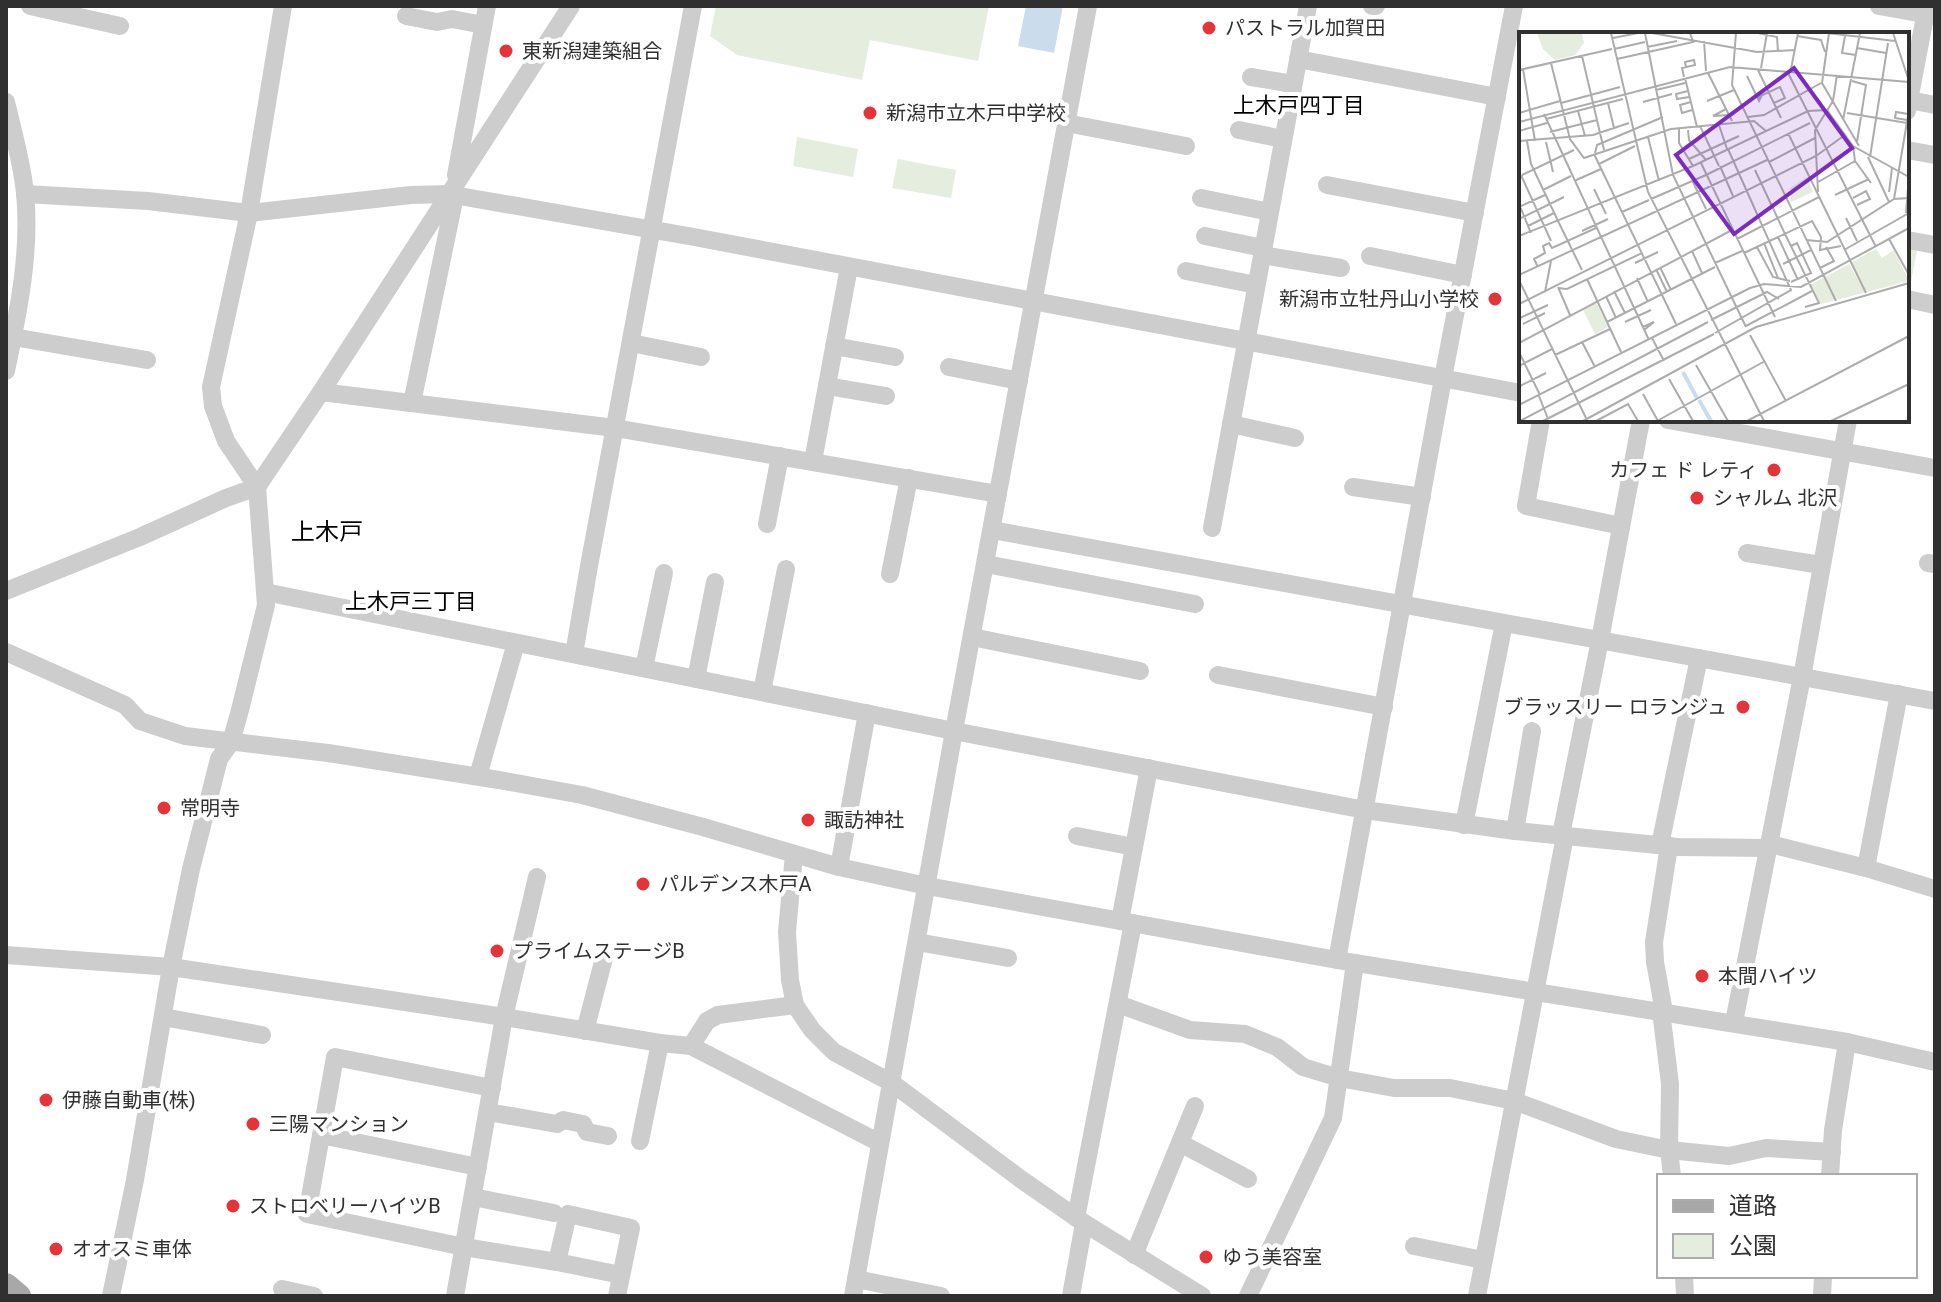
<svg xmlns="http://www.w3.org/2000/svg" width="1941" height="1302" viewBox="0 0 1941 1302" font-family="Roboto,'Noto Sans JP',sans-serif">
<style>
.green{fill:#e5edde}
.water{fill:#cbddec}
.lines{fill:none;stroke-linecap:round;stroke-linejoin:round}
.minor{stroke:#cdcdcd;stroke-width:18}
.major{stroke:#a8a8a8;stroke-width:24}
.poi-dot{fill:#e53438;stroke:#fff;stroke-width:3}
.labels{text-anchor:middle;dominant-baseline:central;stroke-width:8;stroke-linejoin:round;paint-order:stroke}
.poi-label{font-size:20px;fill:#303030;stroke:#fff;text-anchor:start}
.neighbourhood-label{font-size:22px;fill:#000;stroke:#fff}
.quarter-label{font-size:24px;fill:#000;stroke:#fff}
.inset-river{fill:none;stroke:#cbddec;stroke-width:4}
.inset-road{fill:none;stroke:#acacac;stroke-width:2}
.view{fill:#7b2cbf;fill-opacity:0.15;stroke:#7b2cbf;stroke-width:4}
.inset-edge{fill:none;stroke:#303030;stroke-width:4}
</style>
<rect width="100%" height="100%" fill="#fff"/>
<g class="green">
<path d="M716,6H989L978,61L870,40L862,80L737,55L710,36Z"/>
<path d="M797,137L858,149L853,177L793,166Z"/>
<path d="M898,159L956,170L951,198L892,188Z"/>
<path d="M1907,249L1917,251L1909,291H1907Z"/>
</g>
<path class="water" d="M1026,6H1063L1054,53L1018,46Z"/>
<g class="lines">
<g class="minor">
<path d="M30,6L120,26"/>
<path d="M1372,6H1376"/>
<path d="M1879,6L1935,16"/>
<path d="M406,16L437,22L452,19L483,25"/>
<path d="M1298,59L1497,97"/>
<path d="M1251,77L1293,84"/>
<path d="M1909,100L1935,105"/>
<path d="M6,102C13,132 22,162 25,193C31,252 18,313 6,371"/>
<path d="M1907,111L1927,6"/>
<path d="M1066,123L1186,146"/>
<path d="M1239,130L1283,139"/>
<path d="M1907,150L1935,155"/>
<path d="M456,175L487,6"/>
<path d="M1327,185L1475,213"/>
<path d="M25,194L148,201L249,213L411,195L448,194L694,237L1521,393"/>
<path d="M1201,198L1270,212"/>
<path d="M1205,236L1263,248"/>
<path d="M1907,240L1935,245"/>
<path d="M1262,255L1341,268"/>
<path d="M1370,256L1463,275"/>
<path d="M1186,271L1256,285"/>
<path d="M1907,299L1935,305"/>
<path d="M13,337L147,360"/>
<path d="M631,343L701,357"/>
<path d="M834,346L895,357"/>
<path d="M949,367L1019,381"/>
<path d="M827,386L886,396"/>
<path d="M321,392L615,428L998,494"/>
<path d="M412,403L455,196"/>
<path d="M1541,420L1526,506L1621,526"/>
<path d="M1668,420L1935,468"/>
<path d="M1231,424L1295,438"/>
<path d="M813,461L849,267"/>
<path d="M1353,487L1422,497"/>
<path d="M767,524L780,456"/>
<path d="M1212,528L1308,6"/>
<path d="M992,530L1935,701"/>
<path d="M1747,553L1821,565"/>
<path d="M1928,563L1935,564"/>
<path d="M986,564L1195,604"/>
<path d="M890,574L909,478"/>
<path d="M6,591L140,537L226,498L257,487L321,392L571,6"/>
<path d="M265,592L954,731L1365,810L1515,831L1678,847L1769,848"/>
<path d="M972,637L1140,671"/>
<path d="M6,652L125,705L140,721L185,736L328,753L499,780L582,795L703,827L839,867L927,886L1337,960L1847,1042L1935,1062"/>
<path d="M574,654L589,566L693,6"/>
<path d="M644,668L664,573"/>
<path d="M1218,675L1384,707"/>
<path d="M696,679L715,582"/>
<path d="M762,692L786,569"/>
<path d="M478,776L516,643"/>
<path d="M1464,825L1504,623"/>
<path d="M1515,831L1532,731"/>
<path d="M1561,835L1600,640L1641,420"/>
<path d="M1077,836L1134,847"/>
<path d="M1770,844L1866,868L1935,889"/>
<path d="M1660,845L1699,658"/>
<path d="M794,854L787,932L790,980L795,1005L812,1030L834,1052L892,1083L1022,1180L1084,1223L1202,1296"/>
<path d="M839,867L867,713"/>
<path d="M1866,868L1899,694"/>
<path d="M1120,921L1149,768"/>
<path d="M917,942L1008,958"/>
<path d="M6,955L171,967L504,1017L660,1043L691,1046L880,1143"/>
<path d="M1337,960L1444,373L1514,6"/>
<path d="M1118,1004L1190,1030L1245,1034L1277,1047L1303,1067L1339,1078L1394,1088H1450L1514,1101L1616,1139L1669,1150L1729,1156L1766,1148L1832,1152"/>
<path d="M1661,1011L1670,1084L1669,1150L1672,1176"/>
<path d="M1664,1012L1655,962L1654,942L1669,846"/>
<path d="M163,1017L262,1035"/>
<path d="M1734,1022L1802,677L1848,420"/>
<path d="M585,1031L604,958"/>
<path d="M691,1046L707,1021L718,1015L795,1005"/>
<path d="M492,1088L335,1057L307,1214L464,1247L557,1262L621,1275"/>
<path d="M488,1112L557,1124L563,1120L583,1124L587,1132L608,1136"/>
<path d="M321,1135L478,1167"/>
<path d="M640,1141L660,1043"/>
<path d="M1180,1143L1248,1179"/>
<path d="M1830,1176L1833,1130L1847,1042"/>
<path d="M473,1197L554,1213"/>
<path d="M1076,1218L1133,923"/>
<path d="M1414,1246L1483,1260"/>
<path d="M1134,1255L1195,1106"/>
<path d="M557,1262L568,1214L631,1228L617,1296"/>
<path d="M1684,1276L1685,1296"/>
<path d="M856,1279L941,1296"/>
<path d="M282,1289L314,1296"/>
<path d="M111,1296L135,1180L171,967L191,869L219,759L231,742L240,710L266,605L257,487L226,441L213,406L211,387L249,213L283,6"/>
<path d="M455,1296L504,1017L537,877"/>
<path d="M853,1296L954,731L1088,6"/>
<path d="M1071,1296L1084,1223"/>
<path d="M1248,1296L1333,1118L1355,963"/>
<path d="M1477,1296L1565,836"/>
<path d="M1822,1296L1823,1276"/>
</g>
<path class="major" d="M6,1285L19,1296"/>
</g>
<g class="poi-dot">
<circle cx="1209" cy="28" r="8"/>
<circle cx="506" cy="51" r="8"/>
<circle cx="870" cy="113" r="8"/>
<circle cx="1495" cy="299" r="8"/>
<circle cx="1774" cy="470" r="8"/>
<circle cx="1697" cy="498" r="8"/>
<circle cx="1743" cy="707" r="8"/>
<circle cx="164" cy="808" r="8"/>
<circle cx="808" cy="820" r="8"/>
<circle cx="643" cy="884" r="8"/>
<circle cx="497" cy="951" r="8"/>
<circle cx="1702" cy="976" r="8"/>
<circle cx="46" cy="1100" r="8"/>
<circle cx="253" cy="1124" r="8"/>
<circle cx="233" cy="1206" r="8"/>
<circle cx="56" cy="1249" r="8"/>
<circle cx="1206" cy="1257" r="8"/>
</g>
<g class="labels">
<g class="poi-label">
<text x="1225" y="28">パストラル加賀田</text>
<text x="522" y="51">東新潟建築組合</text>
<text x="886" y="113">新潟市立木戸中学校</text>
<text x="1479" y="299" text-anchor="end">新潟市立牡丹山小学校</text>
<text x="1758" y="470" text-anchor="end">カフェ ド レティ</text>
<text x="1713" y="498">シャルム 北沢</text>
<text x="1727" y="707" text-anchor="end">ブラッスリー ロランジュ</text>
<text x="180" y="808">常明寺</text>
<text x="824" y="820">諏訪神社</text>
<text x="659" y="884">パルデンス木戸A</text>
<text x="513" y="951">プライムステージB</text>
<text x="1718" y="976">本間ハイツ</text>
<text x="62" y="1100">伊藤自動車(株)</text>
<text x="269" y="1124">三陽マンション</text>
<text x="249" y="1206">ストロベリーハイツB</text>
<text x="72" y="1249">オオスミ車体</text>
<text x="1222" y="1257">ゆう美容室</text>
</g>
<g class="neighbourhood-label">
<text x="1299" y="105">上木戸四丁目</text>
<text x="411" y="601">上木戸三丁目</text>
</g>
<g class="quarter-label">
<text x="327" y="532">上木戸</text>
</g>
</g>
<g transform="translate(1519 32)">
<rect width="390" height="390" fill="#fff"/>
<path d="M18,1H63L65,11L56,23L36,28L24,17ZM288,145L294,160L272,170L271,156ZM357,217L363,226L375,218L390,249L302,272L291,253L330,232L345,258L331,231ZM77,270L89,295L76,302L64,278Z" fill="#e5edde"/>
<path class="inset-river" d="M164,340L178,366M180,368L192,389"/>
<path class="inset-road" d="M92,1L129,160L245,389M126,1L154,143L227,295M133,1L238,20L276,18M217,1L213,53L317,269M239,1L258,5L259,19M308,1L376,9M310,1L303,51L340,114M374,1L390,49M278,4L302,8L306,20M326,4L323,21L337,23M94,6L119,1M185,9L187,39M128,15L158,9M338,16L367,21M95,17L126,10M63,24L85,118M98,27L174,10L171,1M32,31L51,107L65,126L152,97L235,89L247,99M242,36L248,1M4,37L16,109M272,37L279,1M0,38L93,17M239,38L262,86M189,41L213,89M269,41L357,215M228,44L240,69L243,63M165,45L163,36L176,33L175,28L166,30L167,35M166,46L178,95M333,49L347,53L338,110M137,58L166,51M169,59L157,62L158,67L170,65M239,65L261,55L266,66L255,71M188,69L215,58M124,70L153,62M172,70L161,73L163,81L173,78M42,71L101,55M89,71L95,96M207,77L194,84L210,83M308,78L334,114L390,145M59,79L66,104M0,81L41,69M328,81L388,91M25,82L130,308M229,85L245,83L302,51M27,87L104,67M324,88L341,1M388,88L376,86L377,80L389,82M0,90L211,35L390,50M199,90L208,117M181,94L200,134M160,97V111L174,134M169,98L170,108L187,128M0,99L28,91M31,100L78,88M269,101L347,261M129,105L140,149M0,109L74,103L110,91M8,109L12,132L40,191M27,110L34,140M76,121L78,113L144,85M75,122L157,292M349,125L370,170M351,125L369,11M170,127L220,104M336,129L352,151M250,130L296,106M182,131L256,285M80,132L116,114M201,134L214,164M236,138L266,202M2,143L32,209M3,143L55,118M187,143L291,91M173,148L187,177M55,149L82,137M299,150L336,129L334,114M75,157L87,182M24,158L52,144M299,160L296,98L314,69L318,43M370,160L373,136M316,163L350,147M334,166L347,159L351,167L338,173M132,167L187,143M375,167L390,78M0,172L12,201M0,175L26,163M103,180L130,168M387,181L390,144M327,186L338,209M0,187L45,165M40,191L63,238M9,194L35,181M63,199L89,187M266,202L300,271L286,275M0,204L174,134L289,79L308,78M259,205L279,248M218,207L300,165M370,207L390,243M287,208L308,210L375,167L390,166M245,211L259,246M238,215L254,245L271,249M325,218L390,181M173,219L183,241M225,221L293,189L302,205L301,218L322,214M116,231L139,220M196,231L223,219M264,232L292,218M19,235L15,227L26,221L24,214L30,211L33,216L77,196M141,235L152,258M301,236L315,229L307,215M137,237L148,260M0,243L248,128M118,246L129,270M68,247L102,320M0,248L67,386M272,250L292,241L278,211L272,214M39,255L51,283M39,256L48,257L123,221M95,259L106,281M26,260L32,229M87,264L97,286M0,272L297,124L323,105M1,286L29,273M192,288L248,260L260,267M88,290L196,235M106,290L132,278M4,292L26,281M227,294L293,259M124,295L135,290L125,298M196,301L272,258L209,117M231,303L267,369M133,306L145,329M63,310L76,335M0,311L213,198M0,320L21,363M36,323L91,297M177,333L209,389M0,334L33,317M150,347L174,389M1,354L27,341M124,362L139,389M20,364L29,387M0,373L231,256L245,252L282,255L390,196M1,389L189,290M24,389L195,302M64,389L237,295L390,251M77,389L109,372L119,389M138,389L246,329M228,389L390,304M312,389L390,352"/>
<path class="view" d="M275,36L333,116L215,202L157,123Z"/>
<rect width="390" height="390" class="inset-edge"/>
</g>
<rect width="1941" height="1302" fill="none" stroke="#303030" stroke-width="16"/>
<rect x="1657" y="1174" width="260" height="104" fill="#ffffff" stroke="#acacac" stroke-width="2"/>
<rect x="1673" y="1200" width="40" height="12" fill="#a8a8a8" stroke="#acacac" stroke-width="2"/>
<text x="1729" y="1214" font-size="24" fill="#303030">道路</text>
<rect x="1673" y="1234" width="40" height="24" fill="#e5edde" stroke="#acacac" stroke-width="2"/>
<text x="1729" y="1254" font-size="24" fill="#303030">公園</text>
</svg>
